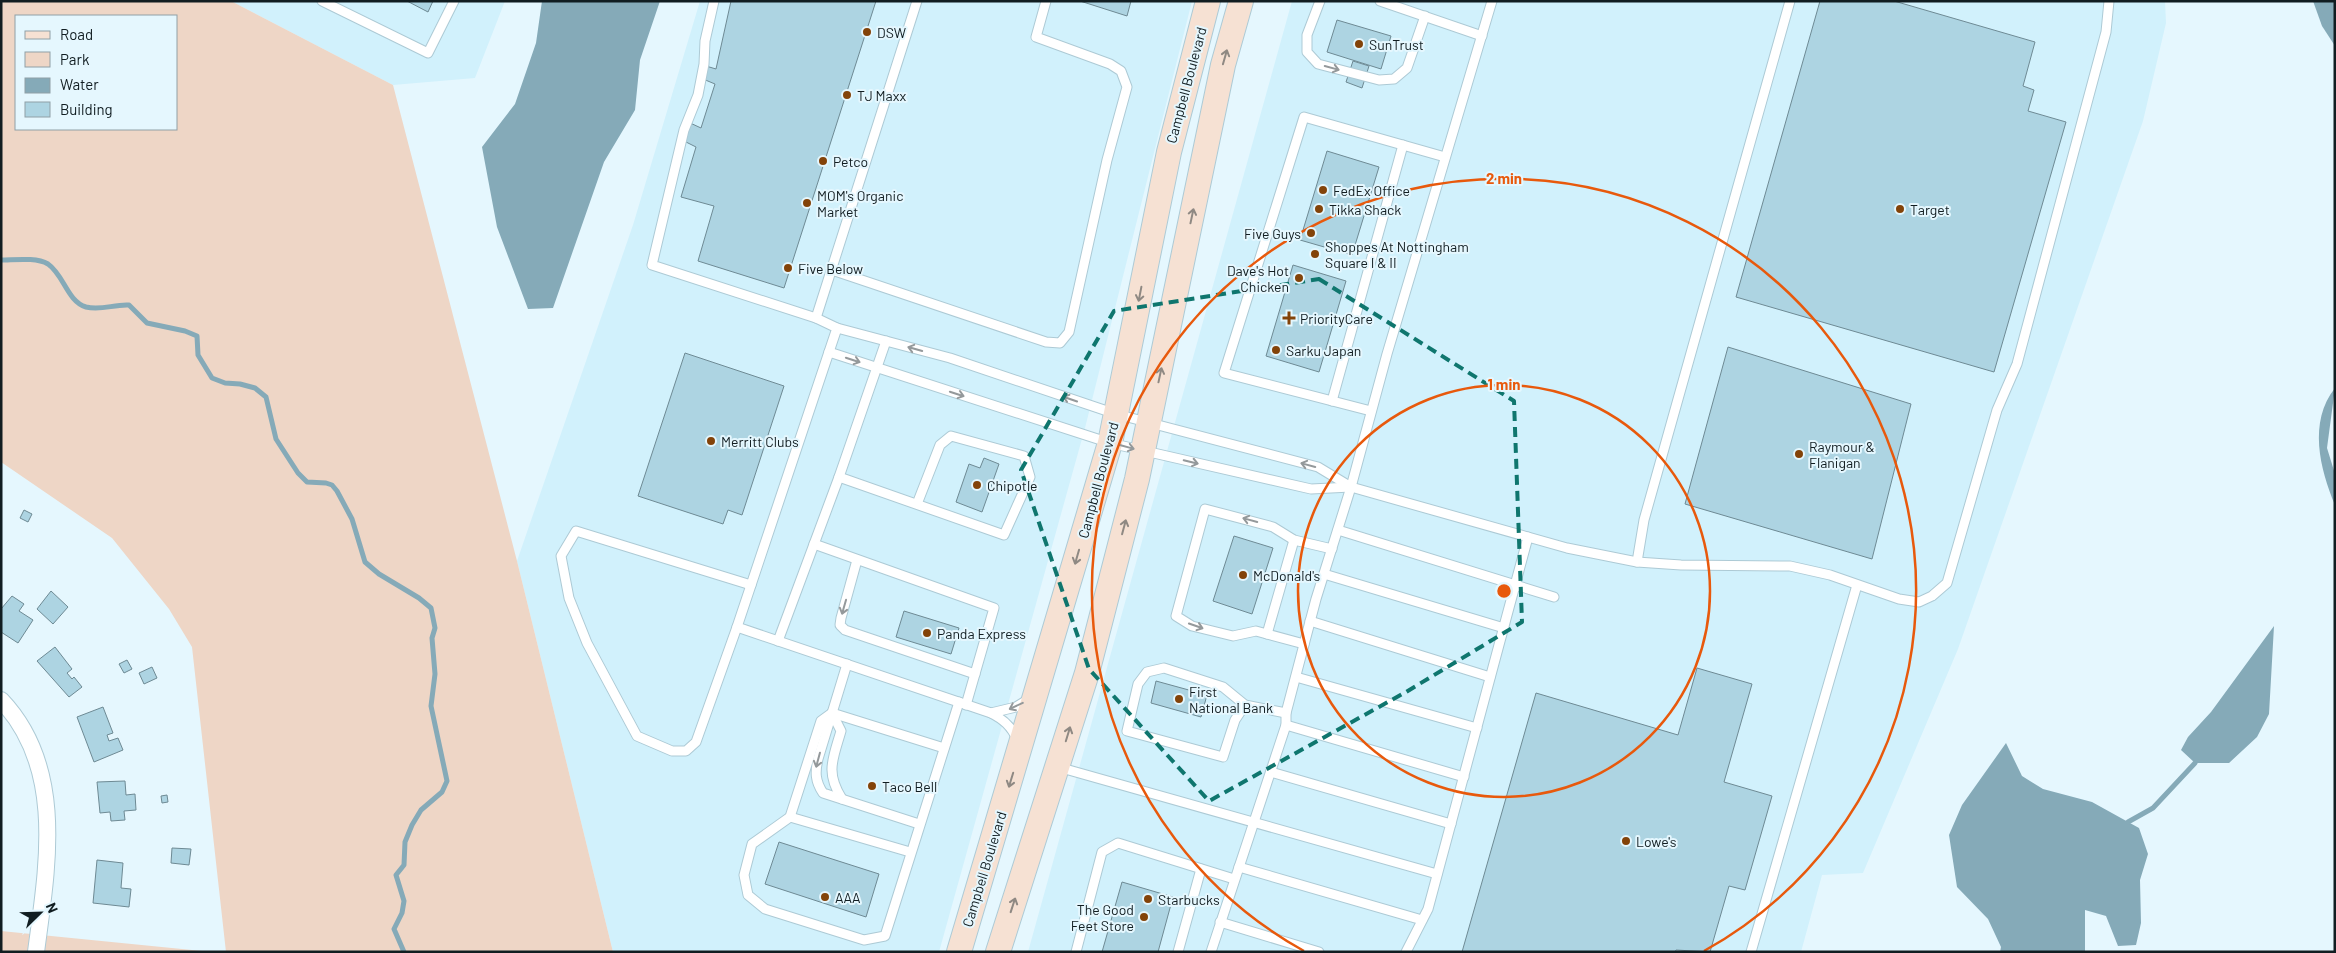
<svg xmlns="http://www.w3.org/2000/svg" width="2336" height="953" viewBox="0 0 2336 953" font-family="Barlow,sans-serif">
<style>
.built{fill:#d1f1fc}
.green{fill:#eed6c6;fill-rule:evenodd}
.water{fill:#85aab8}
.lines{fill:none;stroke-linecap:round;stroke-linejoin:round}
.stream{stroke:#85aab8;stroke-width:5}
.building{fill:#add4e2;stroke:#6e8a94}
.lane-casing{stroke:#adcad5;stroke-width:11}
.street-casing{stroke:#adcad5;stroke-width:18}
.secondary-casing{stroke:#adcad5;stroke-width:26}
.lane{stroke:#fff;stroke-width:9}
.street{stroke:#fff;stroke-width:16}
.secondary{stroke:#f6e1d3;stroke-width:24}
.oneway{stroke:#8f8983}
.oneway2{stroke:#94999b}
.marked{fill:none;stroke:#0f766e;stroke-width:4;stroke-dasharray:10 6;stroke-linejoin:round}
.ring{fill:none;stroke:#e8590c;stroke-width:2.5}
.poi-dot{fill:#834309;stroke:#e5f7fe;stroke-width:2}
.labels{text-anchor:middle;dominant-baseline:central;stroke-width:4;stroke-linejoin:round;paint-order:stroke}
.poi-label{font-size:14px;fill:#111d21;stroke:#e5f7fe;text-anchor:start}
.street-label{font-size:14px;fill:#111d21;stroke:#e5f7fe}
.centre{fill:#e8590c;stroke:#e5f7fe;stroke-width:2.5}
.ring-label{font-size:15px;text-anchor:middle;font-weight:bold;fill:#e8590c;stroke:#e5f7fe;stroke-width:4;stroke-linejoin:round;paint-order:stroke}
</style>
<rect width="100%" height="100%" fill="#e5f7fe"/>
<g class="built">
<path d="M231,1H505L475,78L393,85Z"/>
<path d="M700,1H1192L1085,428L939,952H613L517,561L633,225Z"/>
<path d="M1292,1H2165L2166,23L2143,121L1958,649L1863,873L1822,875L1801,952H1028Z"/>
</g>
<g class="green">
<path d="M1,1H231L393,85L517,561L613,952H226L192,647L169,609L112,538L1,462ZM16,16H176V129H16Z"/>
<path d="M1,931L212,952H1Z"/>
</g>
<g class="water">
<path d="M542,1H660L640,60L635,110L604,162L553,308L528,309L497,227L482,147L515,104L536,43Z"/>
<path d="M2313,1H2335V46L2322,26Z"/>
<path d="M2335,388L2327,448L2335,474V505C2320,469 2308,422 2335,388Z"/>
<path d="M2274,626L2269,714L2257,737L2229,763H2195L2181,750L2188,737L2211,712Z"/>
<path d="M2006,743L2022,776L2043,789L2092,802L2139,828L2148,854L2140,880L2141,923L2136,945L2118,946L2106,916L2085,910V952H2000L2001,947L1988,919L1957,887L1949,835L1962,805Z"/>
</g>
<g class="lines">
<g class="stream">
<path d="M1,260C14,260 36,257 48,264C64,275 67,301 86,307C101,311 114,304 129,305L147,323L185,331L197,336L198,355L212,378L225,383L240,384L255,388L266,397L276,439L298,473L307,482L326,483L332,485L337,491L352,519L365,562L379,574L419,598L431,608L435,628L432,638L435,674L431,706L447,781L442,792L421,810L412,825L405,842L404,865L396,875L404,901L402,913L394,929L404,952"/>
<path d="M2128,822L2153,808L2195,763"/>
</g>
</g>
<g class="building">
<path d="M407,1H433L428,12Z"/>
<path d="M731,1H876L784,288L698,261L714,206L681,197L696,147L684,141L688,122L701,128L715,84L703,79L706,66L716,69Z"/>
<path d="M1080,1H1131L1127,16Z"/>
<path d="M1820,1H1894L2035,42L2023,86L2034,90L2028,111L2066,122L1994,372L1736,297Z"/>
<path d="M1337,20L1391,36L1381,69L1327,52Z"/>
<path d="M1353,61L1369,66L1362,88L1346,82Z"/>
<path d="M1327,151L1379,167L1352,255L1300,240Z"/>
<path d="M1293,265L1346,281L1319,372L1266,356Z"/>
<path d="M1728,347L1911,404L1872,559L1685,504Z"/>
<path d="M685,353L784,386L742,515L728,510L723,524L638,496Z"/>
<path d="M984,458L999,464L982,512L956,502L969,464L980,468Z"/>
<path d="M24,510L32,514L28,522L20,518Z"/>
<path d="M1234,536L1273,548L1252,614L1213,601Z"/>
<path d="M51,591L68,607L53,624L37,609Z"/>
<path d="M12,596L24,604L19,611L33,620L18,643L1,632V609Z"/>
<path d="M904,611L959,628L951,654L896,637Z"/>
<path d="M55,647L72,669L67,673L72,679L74,677L82,687L69,697L37,661Z"/>
<path d="M127,660L132,669L124,673L119,664Z"/>
<path d="M152,667L157,678L144,684L139,673Z"/>
<path d="M1697,668L1752,684L1724,782L1772,796L1745,890L1729,886L1710,952L1676,950L1675,952H1462L1536,693L1678,735Z"/>
<path d="M1156,681L1207,695L1201,717L1151,703Z"/>
<path d="M103,707L113,733L107,735L109,741L118,738L123,750L94,762L77,717Z"/>
<path d="M125,781L126,795L135,794L136,810L124,811L125,820L111,821L110,812L100,813L97,782Z"/>
<path d="M167,795L168,802L162,803L161,796Z"/>
<path d="M779,842L879,874L866,917L765,884Z"/>
<path d="M172,848L191,849L189,865L171,863Z"/>
<path d="M97,860L123,863L121,888L131,889L129,907L93,903Z"/>
<path d="M1122,882L1173,897L1158,952H1102Z"/>
</g>
<g class="lines">
<g class="lane-casing">
<g id="lane">
<path d="M322,1L428,53L454,1"/>
<path d="M714,1L705,41L704,64L698,95L684,130L652,265L816,318L837,328L737,627L991,713C1003,719 1011,726 1017,739"/>
<path d="M1320,1L1307,35V52L1318,64L1379,80L1394,79L1407,68L1425,16"/>
<path d="M1380,1L1482,36"/>
<path d="M832,270L1046,342L1060,343L1069,332L1107,160L1127,87L1121,71L1110,64L1036,37L1046,1"/>
<path d="M816,318L917,1"/>
<path d="M837,328L950,358L1116,414L1318,467L1351,487L1567,548L1637,562L1681,565L1790,566L1830,575L1899,599L1919,602L1932,596L1947,583L1997,410L2017,364L2106,32L2109,1"/>
<path d="M829,352L1110,443L1311,489L1351,487"/>
<path d="M1332,401L1403,145"/>
<path d="M1371,411L1224,373L1304,117L1445,157"/>
<path d="M839,477L1004,535L1030,477L1024,456L951,436L940,445L917,504"/>
<path d="M1338,530L1554,597"/>
<path d="M814,544L994,608L966,705"/>
<path d="M857,560L841,618L840,625L845,630L975,674"/>
<path d="M1637,562L1644,520L1790,1"/>
<path d="M1324,574L1504,628"/>
<path d="M1310,621L1490,677"/>
<path d="M737,627L696,742L686,751H672L637,736L587,643L569,598L561,556L576,531L751,585"/>
<path d="M1267,634L1294,540"/>
<path d="M778,641L839,477L886,341"/>
<path d="M1304,644L1256,631L1233,636L1192,626L1176,616L1205,509L1273,527L1294,540L1332,549"/>
<path d="M847,664L818,759C815,772 815,781 823,793L919,824"/>
<path d="M1296,677L1477,728"/>
<path d="M1245,705L1235,720L1223,757L1127,731L1138,684L1147,672L1164,668L1223,687L1245,705L1286,713"/>
<path d="M832,713L821,721L790,817L752,844L744,875L748,895L765,909L864,940L885,936L959,702"/>
<path d="M832,713L944,748"/>
<path d="M832,713L841,731C833,759 825,772 842,799"/>
<path d="M991,713L1016,707L1029,699"/>
<path d="M1286,725L1464,777"/>
<path d="M1058,767L1437,874"/>
<path d="M1271,772L1451,824"/>
<path d="M790,817L910,852"/>
<path d="M1239,867L1422,920"/>
<path d="M1220,922L1319,952"/>
<path d="M1076,952L1102,852L1118,843L1234,879"/>
<path d="M1178,952L1201,869"/>
<path d="M1211,952L1286,725V713L1316,599L1351,487L1387,354L1492,1"/>
<path d="M1406,952L1428,909L1528,537"/>
<path d="M1751,952L1857,585"/>
</g>
</g>
<g class="street-casing">
<path id="street" d="M1,700C66,768 47,868 36,952"/>
</g>
<g class="secondary-casing">
<g id="secondary">
<path d="M959,952L1110,443L1169,152L1208,1"/>
<path d="M998,952L1087,673L1137,479L1223,65L1241,1"/>
</g>
</g>
<use href="#lane" class="lane"/>
<use href="#street" class="street"/>
<use href="#secondary" class="secondary"/>
</g>
<defs><path id="oneway-shaft" d="M-6 0H5M1.5-3L5.5 0L1.5 3" fill="none" stroke-width="1.6" stroke-linecap="round" stroke-linejoin="round" transform="scale(1.25)"/></defs>
<g class="oneway">
<use href="#oneway-shaft" transform="translate(1225 57) rotate(-74)"/>
<use href="#oneway-shaft" transform="translate(1192 216) rotate(-78)"/>
<use href="#oneway-shaft" transform="translate(1140 294) rotate(101)"/>
<use href="#oneway-shaft" transform="translate(1160 375) rotate(-78)"/>
<use href="#oneway-shaft" transform="translate(1124 527) rotate(-75)"/>
<use href="#oneway-shaft" transform="translate(1077 557) rotate(106)"/>
<use href="#oneway-shaft" transform="translate(1068 734) rotate(-73)"/>
<use href="#oneway-shaft" transform="translate(1011 780) rotate(107)"/>
<use href="#oneway-shaft" transform="translate(1013 905) rotate(-72)"/>
</g>
<g class="oneway2">
<use href="#oneway-shaft" transform="translate(1332 68) rotate(15)"/>
<use href="#oneway-shaft" transform="translate(915 349) rotate(-164)"/>
<use href="#oneway-shaft" transform="translate(853 360) rotate(18)"/>
<use href="#oneway-shaft" transform="translate(957 394) rotate(18)"/>
<use href="#oneway-shaft" transform="translate(1070 399) rotate(-161)"/>
<use href="#oneway-shaft" transform="translate(1127 447) rotate(15)"/>
<use href="#oneway-shaft" transform="translate(1191 462) rotate(13)"/>
<use href="#oneway-shaft" transform="translate(1308 465) rotate(-165)"/>
<use href="#oneway-shaft" transform="translate(1250 520) rotate(-165)"/>
<use href="#oneway-shaft" transform="translate(844 607) rotate(106)"/>
<use href="#oneway-shaft" transform="translate(1196 626) rotate(19)"/>
<use href="#oneway-shaft" transform="translate(1016 706) rotate(155)"/>
<use href="#oneway-shaft" transform="translate(818 760) rotate(105)"/>
</g>
<path class="marked" d="M1319,279L1514,401L1522,622L1406,692L1209,801L1089,669L1021,470L1114,311Z"/>
<g class="ring">
<circle cx="1504" cy="591" r="206"/>
<path d="M1304 951A412 412 0 1 1 1704 951"/>
</g>
<g class="poi-dot">
<circle cx="867" cy="32" r="5"/>
<circle cx="1359" cy="44" r="5"/>
<circle cx="847" cy="95" r="5"/>
<circle cx="823" cy="161" r="5"/>
<circle cx="1323" cy="190" r="5"/>
<circle cx="807" cy="203" r="5"/>
<circle cx="1319" cy="209" r="5"/>
<circle cx="1900" cy="209" r="5"/>
<circle cx="1311" cy="233" r="5"/>
<circle cx="1315" cy="254" r="5"/>
<circle cx="788" cy="268" r="5"/>
<circle cx="1299" cy="278" r="5"/>
<path d="M1286.5 310.5h5v5h5v5h-5v5h-5v-5h-5v-5h5z"/>
<circle cx="1276" cy="350" r="5"/>
<circle cx="711" cy="441" r="5"/>
<circle cx="1799" cy="454" r="5"/>
<circle cx="977" cy="485" r="5"/>
<circle cx="1243" cy="575" r="5"/>
<circle cx="927" cy="633" r="5"/>
<circle cx="1179" cy="699" r="5"/>
<circle cx="872" cy="786" r="5"/>
<circle cx="1626" cy="841" r="5"/>
<circle cx="825" cy="897" r="5"/>
<circle cx="1148" cy="899" r="5"/>
<circle cx="1144" cy="917" r="5"/>
</g>
<g class="labels">
<g class="poi-label">
<text x="877" y="32">DSW</text>
<text x="1369" y="44">SunTrust</text>
<text x="857" y="95">TJ Maxx</text>
<text x="833" y="161">Petco</text>
<text x="1333" y="190">FedEx Office</text>
<text x="817" y="195">MOM's Organic<tspan x="817" dy="16">Market</tspan></text>
<text x="1329" y="209">Tikka Shack</text>
<text x="1910" y="209">Target</text>
<text x="1301" y="233" text-anchor="end">Five Guys</text>
<text x="1325" y="246">Shoppes At Nottingham<tspan x="1325" dy="16">Square I &amp; II</tspan></text>
<text x="798" y="268">Five Below</text>
<text x="1289" y="270" text-anchor="end">Dave's Hot<tspan x="1289" dy="16">Chicken</tspan></text>
<text x="1300" y="318">PriorityCare</text>
<text x="1286" y="350">Sarku Japan</text>
<text x="721" y="441">Merritt Clubs</text>
<text x="1809" y="446">Raymour &amp;<tspan x="1809" dy="16">Flanigan</tspan></text>
<text x="987" y="485">Chipotle</text>
<text x="1253" y="575">McDonald's</text>
<text x="937" y="633">Panda Express</text>
<text x="1189" y="691">First<tspan x="1189" dy="16">National Bank</tspan></text>
<text x="882" y="786">Taco Bell</text>
<text x="1636" y="841">Lowe's</text>
<text x="835" y="897">AAA</text>
<text x="1158" y="899">Starbucks</text>
<text x="1134" y="909" text-anchor="end">The Good<tspan x="1134" dy="16">Feet Store</tspan></text>
</g>
<g class="street-label">
<text transform="translate(1186 85) rotate(-75)">Campbell Boulevard</text>
<text transform="translate(1098 480) rotate(-75)">Campbell Boulevard</text>
<text transform="translate(984 869) rotate(-73)">Campbell Boulevard</text>
</g>
</g>
<circle cx="1504" cy="591" r="8" class="centre"/>
<g class="ring-label">
<text x="1504" y="184">2 min</text>
<text x="1504" y="390">1 min</text>
</g>
<rect width="2336" height="953" fill="none" stroke="#111d21" stroke-width="5"/>
<rect x="15" y="15" width="162" height="115" fill="#e5f7fe" stroke="#90a0a6"/>
<rect x="25" y="31" width="25" height="8" fill="#f6e1d3" stroke="#90a0a6"/>
<text x="60" y="40" font-size="15" fill="#111d21">Road</text>
<rect x="25" y="52" width="25" height="15" fill="#eed6c6" stroke="#90a0a6"/>
<text x="60" y="65" font-size="15" fill="#111d21">Park</text>
<rect x="25" y="78" width="25" height="15" fill="#85aab8" stroke="#90a0a6"/>
<text x="60" y="90" font-size="15" fill="#111d21">Water</text>
<rect x="25" y="102" width="25" height="15" fill="#add4e2" stroke="#90a0a6"/>
<text x="60" y="115" font-size="15" fill="#111d21">Building</text>
<g transform="translate(40 913) rotate(67)" stroke="#e5f7fe" stroke-width="4" paint-order="stroke">
<path d="M0-4L9 19L0 12L-9 19Z" fill="#111d21"/>
<text y="-8" font-size="14" font-weight="bold" text-anchor="middle" fill="#111d21">N</text>
</g>
</svg>
